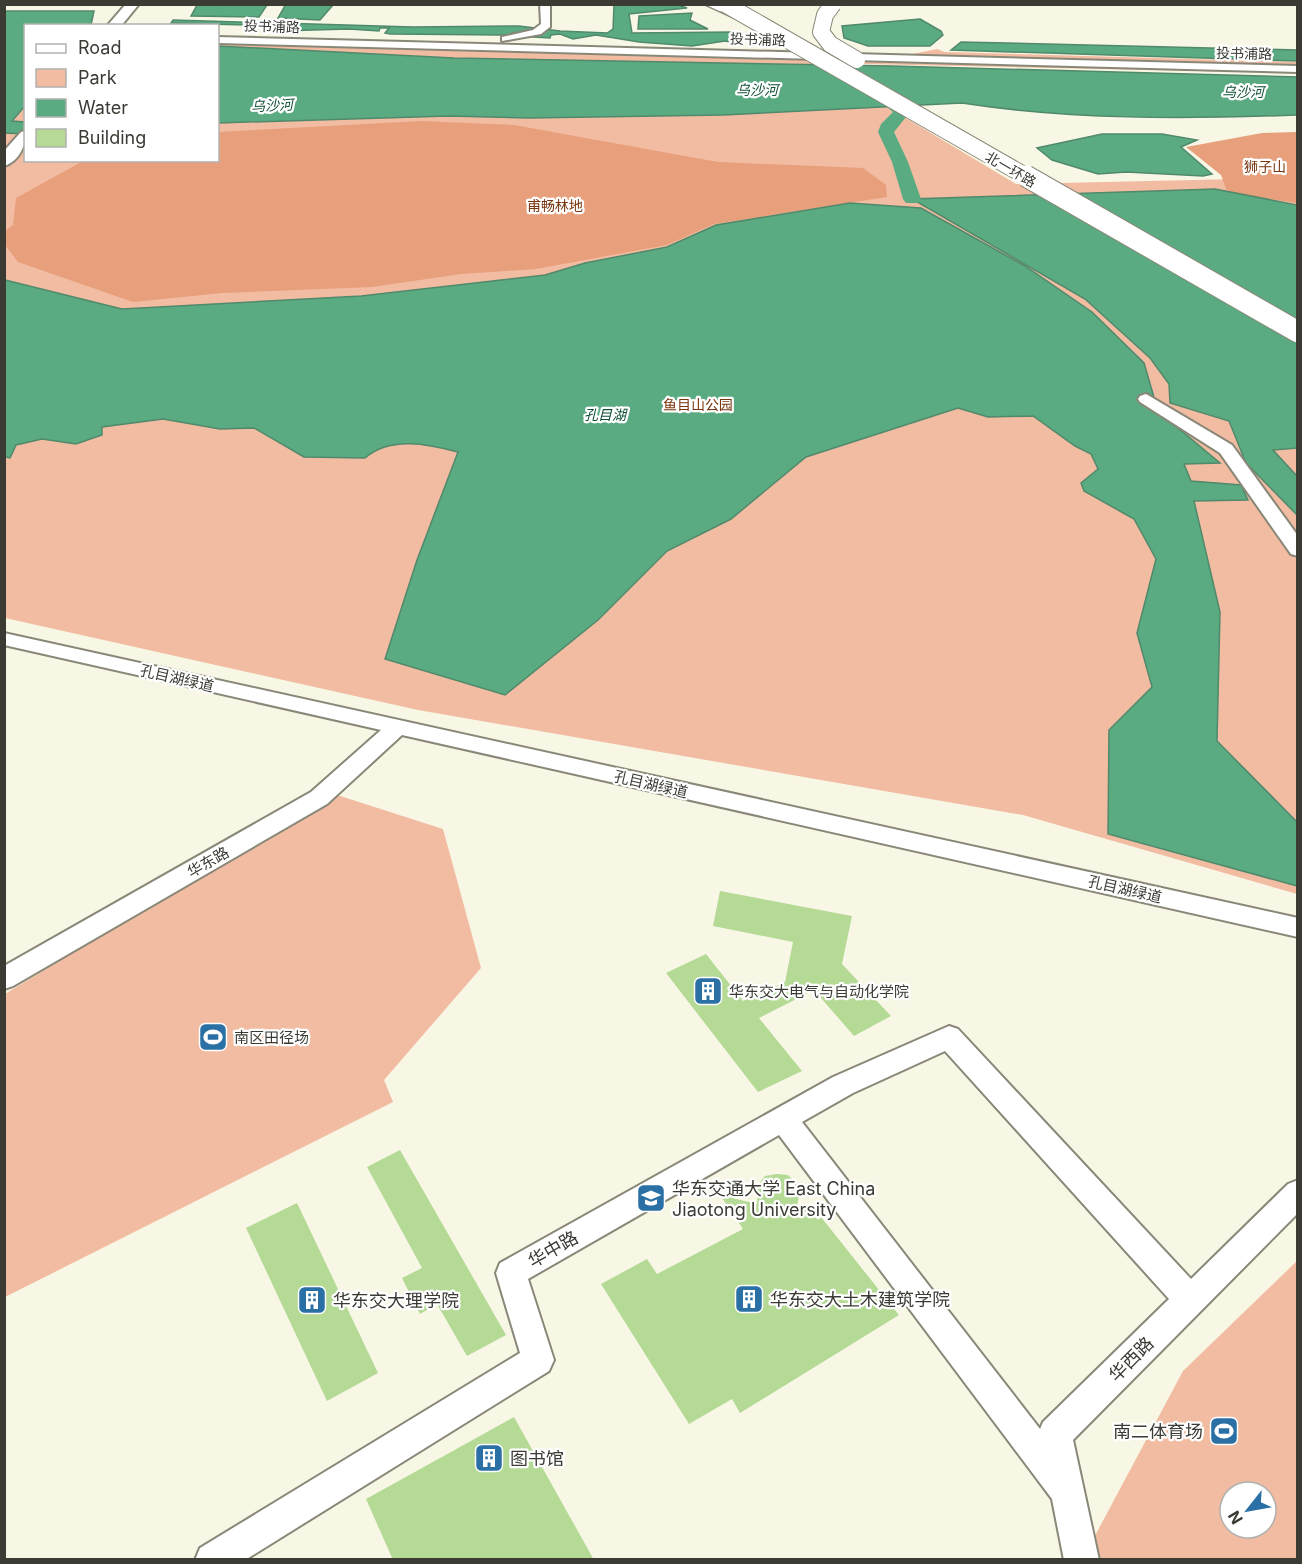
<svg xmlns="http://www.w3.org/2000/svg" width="1302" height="1564" viewBox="0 0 1302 1564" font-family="Inter,'Noto Sans SC',sans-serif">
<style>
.green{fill:#f2bca2;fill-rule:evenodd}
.forest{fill:#e89f7c}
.water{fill:#5aaa82;stroke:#51896b;stroke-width:1.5}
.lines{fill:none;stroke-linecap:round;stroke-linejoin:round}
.river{fill:#5aaa82;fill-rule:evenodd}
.building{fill:#b4da96}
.minor-casing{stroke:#898878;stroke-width:4}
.major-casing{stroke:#898878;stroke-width:4}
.highway-casing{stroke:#898878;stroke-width:3}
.minor{fill:#fff;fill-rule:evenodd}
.major{fill:#fff;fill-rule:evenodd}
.highway{fill:#fff;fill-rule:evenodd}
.highway-bridge-far1-casing{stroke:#898878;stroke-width:18;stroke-linecap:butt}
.highway-bridge-casing{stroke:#898878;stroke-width:23;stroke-linecap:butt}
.highway-bridge-far1{stroke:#fff;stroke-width:16}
.highway-bridge{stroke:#fff;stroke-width:21}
.labels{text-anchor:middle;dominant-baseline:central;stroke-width:4.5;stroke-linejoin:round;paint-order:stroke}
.far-street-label{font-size:14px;fill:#3b3b34;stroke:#fff}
.far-water-label{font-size:14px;font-style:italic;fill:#0f4f34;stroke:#fff}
.far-park-label{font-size:14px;fill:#78360f;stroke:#fff}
.street-label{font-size:15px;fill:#3b3b34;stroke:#fff}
.poi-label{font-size:15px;fill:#3b3b34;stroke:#fff;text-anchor:start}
.near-poi-label{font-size:18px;fill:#3b3b34;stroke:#fff;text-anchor:start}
.near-street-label{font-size:18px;fill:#3b3b34;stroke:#fff}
</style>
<rect width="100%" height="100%" fill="#f8f7e5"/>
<g class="green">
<path d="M5,37L25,38L26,160H218V41L1297,69V73L814,63L1016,184L1238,179L1297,183V894L1023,815L418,710L5,618Z"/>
<path d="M937,49L945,52L1297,62L1298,66L898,57Z"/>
<path d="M334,794L443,829L481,968L384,1080L393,1102L5,1297V994Z"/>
<path d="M1297,1261V1559L1082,1560L1183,1371ZM1230,1492H1266V1528H1230Z"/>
</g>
<g class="forest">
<path d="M420,121L514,125L718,162L863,168L886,185L887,197L714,224L667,245L536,269L461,274L372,287L222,293L133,302L18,262L5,245V231L13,225L16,198L83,161L218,160V132Z"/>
<path d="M1297,132V203L1231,193L1226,189L1221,175L1186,147L1262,133Z"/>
</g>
<g class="water">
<path d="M286,4H333V5L320,20L278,18Z"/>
<path d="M675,4L687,8L629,14L632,33L732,32L741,44L725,41L692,46L639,42L596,35L573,39L560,34L551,35L550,38L502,35L390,34L385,33L389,28H380L379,31L349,29L278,31L288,26L171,23L173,20L413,27L519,26L560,31L607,33L613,29L614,5Z"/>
<path d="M197,5V4L267,5L259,17L191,16Z"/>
<path d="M4,11H94L91,25L26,26L25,106L12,121L25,122V134L5,133Z"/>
<path d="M692,13L690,20L708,29H638L639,16Z"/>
<path d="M920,19L941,31L943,35L930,46H868L844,38L842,26Z"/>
<path d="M961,42L1297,50V61L951,50Z"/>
<path d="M218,46L454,58L892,66L1298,77L1297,115C1186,119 1072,120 962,103L723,115L528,118L448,116L218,123Z"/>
<path d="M1102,134H1162L1197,140L1181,147L1212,174L1203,176L1126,172L1098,174L1052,160L1037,148Z"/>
<path d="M1215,189L1297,205V448L1273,450L1297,476V515L1246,463L1229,421L1170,403L1169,384L1150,358L1085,299L912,199Z"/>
<path d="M850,203L921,208L1025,266L1092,312L1144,363L1158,411L1220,463L1184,464L1191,481L1241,485L1248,500L1194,501L1220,612L1217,741L1297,822V886L1108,834L1109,730L1152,687L1137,633L1156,559L1134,519L1084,491L1081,483L1098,469L1091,454L1075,446L1033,416L988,417L958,408L806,457L731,519L667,551L598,620L505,695L385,659L417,560L458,452C428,444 390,436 365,458L304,457L254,428L220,429L163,419L102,427V435L76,444L42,439L16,445L10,458L5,457V280L122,309L361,296L545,275L585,263L667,247L716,225Z"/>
</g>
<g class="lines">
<path class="river" d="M889,97L894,99L910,112L894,132L908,162L921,199L918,203H906L903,199L892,162L878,132L881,124L893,112L881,102Z"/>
</g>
<g class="building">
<path d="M720,891L852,916L842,964L891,1016L854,1036L814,990L759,1018L802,1071L758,1092L666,973L706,954L743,1001L785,982L793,942L713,926Z"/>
<path d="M400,1150L506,1335L467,1356L437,1304L420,1314L402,1278L422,1268L367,1167Z"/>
<path d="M777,1174L788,1175L796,1183L800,1193L797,1205L808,1209L818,1220L821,1217L899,1315L740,1413L732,1399L689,1424L601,1284L647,1259L657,1274L743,1229L720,1195L757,1204L758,1185L765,1176Z"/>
<path d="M297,1203L378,1373L327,1401L246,1228Z"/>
<path d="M514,1417L594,1560H393L366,1499Z"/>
</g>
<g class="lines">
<g class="minor-casing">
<g id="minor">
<path d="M540,4H550V27L541,34L502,41V37L533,30L541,24Z"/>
<path d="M218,37L1298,66V72L218,43Z"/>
<path d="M1146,394L1232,445L1298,536V556L1291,554L1220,453L1140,402L1138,399L1140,396Z"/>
<path d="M4,633L1298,918V937L402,735L327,804L13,986L4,989V966L311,792L381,730L4,645Z"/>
<path d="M949,1026L958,1029L1191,1279L1288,1184L1298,1180V1213L1073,1440L1099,1560H1064L1052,1499L779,1135L528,1279L554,1360L549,1371L245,1560H195L200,1548L520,1353L496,1273L500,1263L833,1077ZM945,1051L1169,1299L1043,1422L1040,1429L802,1122L853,1093Z"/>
</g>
</g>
<g class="major-casing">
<g id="major">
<path d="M126,4H139L121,26H107Z"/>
<path d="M26,131C26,144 20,161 4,166V151L21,132Z"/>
</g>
</g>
<g class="highway-casing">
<path id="highway" d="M704,4H725L760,19L763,22L755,27L750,25Z"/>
</g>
<use href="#minor" class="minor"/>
<use href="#major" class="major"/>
<use href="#highway" class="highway"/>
<g class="highway-bridge-far1-casing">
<g id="highway-bridge-far1">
<path d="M725,4L1029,178"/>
<path d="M833,4L825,15L821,32L830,44L857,60"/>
</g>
</g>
<g class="highway-bridge-casing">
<path id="highway-bridge" d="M1026,176L1298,332"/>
</g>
<use href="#highway-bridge-far1" class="highway-bridge-far1"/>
<use href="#highway-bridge" class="highway-bridge"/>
</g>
<defs>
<g id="building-square" transform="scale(1.5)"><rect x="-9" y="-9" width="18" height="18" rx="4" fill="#2b70a5" stroke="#fff"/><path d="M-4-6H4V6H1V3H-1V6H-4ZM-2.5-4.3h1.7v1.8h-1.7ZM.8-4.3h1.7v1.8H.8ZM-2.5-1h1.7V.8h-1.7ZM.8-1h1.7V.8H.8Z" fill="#fff"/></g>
<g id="stadium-square" transform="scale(1.5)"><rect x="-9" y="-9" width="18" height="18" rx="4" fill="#2b70a5" stroke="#fff"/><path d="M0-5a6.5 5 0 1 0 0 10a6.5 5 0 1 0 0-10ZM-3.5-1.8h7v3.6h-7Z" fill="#fff"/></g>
<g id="university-square" transform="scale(1.5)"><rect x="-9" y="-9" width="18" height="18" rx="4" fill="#2b70a5" stroke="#fff"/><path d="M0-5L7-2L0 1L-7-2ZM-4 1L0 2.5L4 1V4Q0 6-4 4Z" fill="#fff"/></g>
</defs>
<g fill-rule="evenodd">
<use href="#building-square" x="708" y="991"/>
<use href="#stadium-square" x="213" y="1037"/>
<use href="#university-square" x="651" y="1198"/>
<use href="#building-square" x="749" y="1299"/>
<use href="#building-square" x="312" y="1300"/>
<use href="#stadium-square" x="1224" y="1431"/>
<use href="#building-square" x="489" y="1458"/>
</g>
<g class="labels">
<g class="far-street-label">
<text transform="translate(272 26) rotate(2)">投书浦路</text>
<text transform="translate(758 39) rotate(2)">投书浦路</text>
<text transform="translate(1244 53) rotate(1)">投书浦路</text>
<text transform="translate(1011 169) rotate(30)">北一环路</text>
</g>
<g class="far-water-label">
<text x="757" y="89">乌沙河</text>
<text x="1243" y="91">乌沙河</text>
<text transform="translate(272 105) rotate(-3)">乌沙河</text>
<text x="605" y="414">孔目湖</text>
</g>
<g class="far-park-label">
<text x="1265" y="166">狮子山</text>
<text x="555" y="205">甫畅林地</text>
<text x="698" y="404">鱼目山公园</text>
</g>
<g class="street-label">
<text transform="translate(177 678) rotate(13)">孔目湖绿道</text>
<text transform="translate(651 784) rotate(13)">孔目湖绿道</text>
<text transform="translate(208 862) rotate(-30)">华东路</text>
<text transform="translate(1125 889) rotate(13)">孔目湖绿道</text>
</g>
<g class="poi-label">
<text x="729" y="991">华东交大电气与自动化学院</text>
<text x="234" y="1037">南区田径场</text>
</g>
<g class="near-poi-label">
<text x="672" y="1188">华东交通大学 East China<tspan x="672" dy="21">Jiaotong University</tspan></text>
<text x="770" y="1299">华东交大土木建筑学院</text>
<text x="333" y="1300">华东交大理学院</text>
<text x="1203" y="1431" text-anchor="end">南二体育场</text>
<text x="510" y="1458">图书馆</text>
</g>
<g class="near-street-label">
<text transform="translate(553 1249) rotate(-30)">华中路</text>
<text transform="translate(1131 1359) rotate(-45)">华西路</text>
</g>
</g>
<rect width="1302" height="1564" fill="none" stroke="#3b3b34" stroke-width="12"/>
<rect x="24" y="24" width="195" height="138" fill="#ffffff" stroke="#b1b1ae" stroke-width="1.5"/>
<rect x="36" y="44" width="30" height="9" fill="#ffffff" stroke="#b1b1ae" stroke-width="1.5"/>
<text x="78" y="54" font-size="18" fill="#3b3b34">Road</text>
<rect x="36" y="69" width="30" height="18" fill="#f2bca2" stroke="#b1b1ae" stroke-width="1.5"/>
<text x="78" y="84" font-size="18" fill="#3b3b34">Park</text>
<rect x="36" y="99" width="30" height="18" fill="#5aaa82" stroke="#b1b1ae" stroke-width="1.5"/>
<text x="78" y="114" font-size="18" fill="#3b3b34">Water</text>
<rect x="36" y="129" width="30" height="18" fill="#b4da96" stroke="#b1b1ae" stroke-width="1.5"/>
<text x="78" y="144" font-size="18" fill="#3b3b34">Building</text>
<g transform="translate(1248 1510) rotate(239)"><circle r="28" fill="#ffffff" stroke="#b1b1ae" stroke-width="1.5"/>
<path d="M0-4.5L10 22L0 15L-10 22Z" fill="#2b70a5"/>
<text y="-9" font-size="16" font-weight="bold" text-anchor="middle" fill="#3b3b34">N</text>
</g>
</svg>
